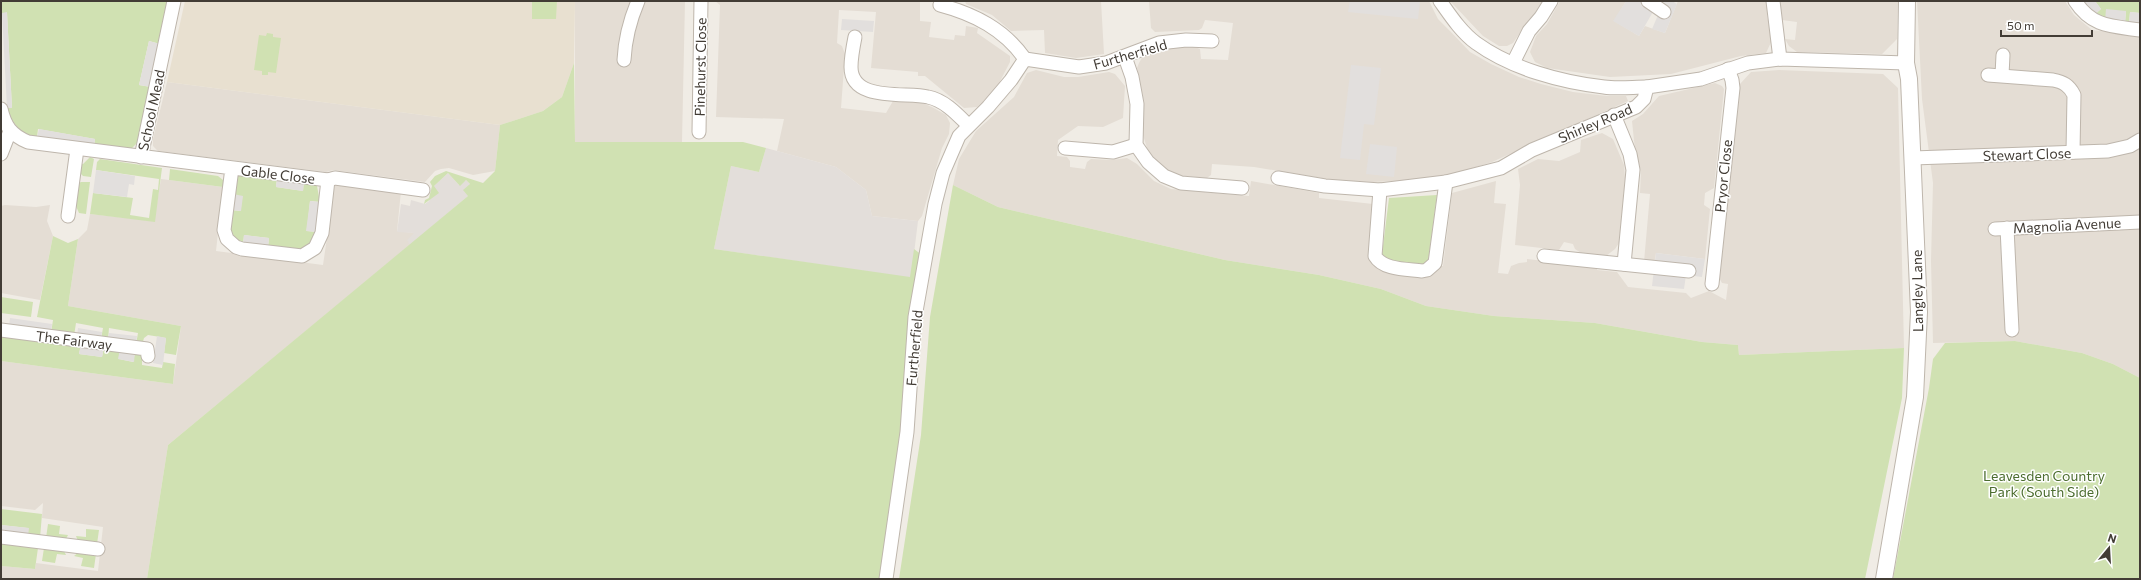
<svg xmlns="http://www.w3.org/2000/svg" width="2141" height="580" viewBox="0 0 2141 580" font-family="Commissioner,sans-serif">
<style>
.residential{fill:#e4ddd4}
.industrial{fill:#e3deda}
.education{fill:#e8e0d0}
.green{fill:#d0e1b2}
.parking{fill:#e2dfdd}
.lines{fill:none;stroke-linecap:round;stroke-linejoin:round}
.minor-casing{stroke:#beb6ac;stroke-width:15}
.tertiary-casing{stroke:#beb6ac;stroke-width:18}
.minor{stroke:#fff;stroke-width:13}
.tertiary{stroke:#fff;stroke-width:16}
.labels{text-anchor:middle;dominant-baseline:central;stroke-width:3;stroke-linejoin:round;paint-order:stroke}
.street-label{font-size:14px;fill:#423c35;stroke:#fff}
.park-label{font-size:14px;fill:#4c6d2f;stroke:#fff}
</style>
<rect width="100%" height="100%" fill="#f0ece5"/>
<g class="residential">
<path d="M575,1H685L682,142H575Z"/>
<path d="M715,1H920V21L931,22L929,37L954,40L955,35L965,36L966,26L978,28L977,33L1010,56V62L996,89L987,98L977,107L964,108L925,76H918V72L871,68L876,12L839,10L837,43L842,46L845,54L841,108L886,113L893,101L922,103L932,107L946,115L950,123L949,134L942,148L922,216L918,221L872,216L866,190L836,167L777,151L784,119L716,117L720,5Z"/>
<path d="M965,1H1101L1104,54L1076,58L1045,53L1044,30L1011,31L992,15L966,4Z"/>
<path d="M1149,1H1429L1438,19L1450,31L1470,52L1491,64L1519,77L1541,84L1573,92L1607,96H1626L1628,101L1492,162L1460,172L1417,180L1372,182L1334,180L1254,167L1212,164L1211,175L1207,178L1175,175L1165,171L1148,151L1143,135L1144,102L1137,68L1139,63L1143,56L1149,53L1177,47H1195L1200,49L1201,59L1228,60L1233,23L1205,20L1202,28L1199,30L1155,32L1151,28Z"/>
<path d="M1450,1H1544L1537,13L1524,27L1513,43L1507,46H1499L1483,36Z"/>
<path d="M1560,1H1626L1614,21L1639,36L1645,26L1665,33L1678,1H1768L1767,16L1772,40L1766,53L1741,56L1671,74L1610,77L1547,68L1535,62L1530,52L1536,36L1547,24Z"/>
<path d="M1781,1H1898L1897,39L1882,54L1797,52L1789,46L1785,39L1795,40L1797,22L1782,20L1780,14Z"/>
<path d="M1917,1H2065L2074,15L2092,30L2140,36V378L2113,364L2082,353L2015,341L1933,343L1931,261L1933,183L1922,99Z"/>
<path d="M1036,70L1064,77H1078L1109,72L1115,74L1125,86L1123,118L1103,127L1078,126L1058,140L1057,156L1067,157L1070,161V167L1085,169L1087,162L1091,159L1112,160L1127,158L1137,164L1154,181L1171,189L1249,196L1251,181L1319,193V198L1373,204L1369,257L1443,266L1452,193L1496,181L1494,203L1506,204L1498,273L1508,274L1511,266L1519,263L1527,262V259L1597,267V270L1617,272L1628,287L1686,293L1691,298L1709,291L1726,300L1728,284L1722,283L1718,276L1740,84L1751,72L1779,70L1883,74L1898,88L1904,348L1739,355L1738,345L1702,342L1595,323L1494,316L1426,306L1381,289L1319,275L1225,260L998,207L953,185L959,159L976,131L1014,97L1027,73Z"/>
<path d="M167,82L500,125L495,171L473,175L449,168L441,169L435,171L425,182L333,170L326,172L158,151L153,146V139Z"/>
<path d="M1715,83L1722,86L1724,89L1714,188L1705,193L1704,205L1710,209L1705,259L1656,253L1654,264L1644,262L1650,194L1640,193L1641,171L1635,150L1632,121L1643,114L1659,96Z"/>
<path d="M1602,133L1613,139L1624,165L1625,178L1619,243L1615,249L1606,256L1581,253L1575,249L1573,244L1564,242L1559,250L1515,245L1520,185L1518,169L1538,159L1559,161L1580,152L1581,140Z"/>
<path d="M161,179L223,187L216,251L323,265L335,183L401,191L397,231L414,233L417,239L168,445L147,579H1V566L35,569L36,563L98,571L103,527L42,518L43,503L35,510L1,506V361L173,384L181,326L68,306L78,239L87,230L90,214L154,221Z"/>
<path d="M5,205L36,207L50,205L47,221L53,236L40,300L1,293V206Z"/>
</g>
<g class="industrial">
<path d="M766,148L836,167L866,190L872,216L918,221L911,278L714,249L731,166L759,172Z"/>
<path d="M448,173L459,185L466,180L470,184L468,196L410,245L407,240L414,233L397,232L401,204L410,206L411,200L425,204L429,201L434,186Z"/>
</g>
<path class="education" d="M185,1H575L574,63L562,97L543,111L500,125L167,82Z"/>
<g class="green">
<path d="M2,1H169L160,44L149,41L139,85L151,87L139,141L130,150L94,147L95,139L38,129L37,137C21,135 12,123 7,108H12L7,13H2Z"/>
<path d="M532,1H557L556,19H532Z"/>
<path d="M2095,1H2140V13L2130,12L2129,23H2125L2126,11L2105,21L2093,16L2101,9Z"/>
<path d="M267,33L273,34V37L281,38L276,73L268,72V75H262V71L254,70L259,35L266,36Z"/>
<path d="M574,63L575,142H743L766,148L759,172L731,166L714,249L910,277L914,249L922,255L902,431L881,579H147L168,445L468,196L463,190L470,184L466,180L460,186L448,173L434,186L439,193L424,204L425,200L429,198L432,186L430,182L435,176L446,171L483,183L495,171L500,125L543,111L562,97Z"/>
<path d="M90,157L94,159L91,177L83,176L79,172L80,164H83Z"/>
<path d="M100,159L162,168L155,222L90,214L93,193L133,198L130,215L149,218L153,189L158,190L159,179L96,170L97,162Z"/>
<path d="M170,169L218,176L223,180V187L169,180Z"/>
<path d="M239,175L277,178L276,187L303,191L304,181L317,186L320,202L310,201L307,231L317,232L312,243L302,250L268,247L269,238L244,235L243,244L237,241L230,233L231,210L241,211C235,199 229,186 239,175Z"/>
<path d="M81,182H90L86,214L79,213L75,204L79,183Z"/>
<path d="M953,185L998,207L1225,260L1319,275L1381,289L1426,306L1494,316L1595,323L1702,342L1738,345L1739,355L1904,348L1902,398L1865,579H899L921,435L930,317Z"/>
<path d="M1437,195L1428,263L1426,265L1387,263L1382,257V254L1389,198Z"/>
<path d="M53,236L68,243L78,239L68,306L181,326L176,355L164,353L166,338L148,335L144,338L142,345L136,344L138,333L109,328L108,340L101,339L103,328L76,323L74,336L51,333L53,320L37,317Z"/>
<path d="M1,297L33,302L31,317L1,313Z"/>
<path d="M1,337L81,344L79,354L102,357L104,347L120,349L119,359L133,362L135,352L142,355V365L162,368L163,362L175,364L173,384L1,361Z"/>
<path d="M2015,341L2082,353L2113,364L2140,378V579H1893L1929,388L1933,359L1945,343Z"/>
<path d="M1,509L42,514L40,538L28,536V528L1,525Z"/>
<path d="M48,524L60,526L59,534L68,535L66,539L46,538Z"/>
<path d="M86,529L99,530L97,544L78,541L76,536L86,537Z"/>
<path d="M1,541L38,548L35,569L1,566Z"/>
<path d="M44,548L64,551L66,555L57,554L55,563L42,561Z"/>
<path d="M79,552L96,554L94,568L81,566L83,558L74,556Z"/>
</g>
<g class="parking">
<path d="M1350,1H1420L1418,19L1348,12Z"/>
<path d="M1626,1H1641L1654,10L1639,36L1613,21Z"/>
<path d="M1664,1H1672L1677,4L1665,33L1652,29Z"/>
<path d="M2081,1H2095L2101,9L2093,16Z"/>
<path d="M2106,9L2126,11L2125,23L2105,21Z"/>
<path d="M7,12L12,108H7L2,13Z"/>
<path d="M2130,12L2140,13V25L2129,23Z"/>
<path d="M842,19L874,21L873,32L841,30Z"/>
<path d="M149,41L160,44L151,87L139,85Z"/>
<path d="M1351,65L1381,68L1374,125L1364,124L1360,160L1340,158Z"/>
<path d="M39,129L95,139L94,147L37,137Z"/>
<path d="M1370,144L1397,147L1394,177L1366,174Z"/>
<path d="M96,170L135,176L134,185L129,184L127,197L93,193Z"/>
<path d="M277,178L304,181L303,191L276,187Z"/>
<path d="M233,194L243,196L241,211L231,210Z"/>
<path d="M310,201L320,202L317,232L306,231Z"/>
<path d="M244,235L269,238L268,247L243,244Z"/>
<path d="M1656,253L1705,259L1702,277L1686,275L1684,289L1652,286Z"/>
<path d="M10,318L52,324L51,333L9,327Z"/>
<path d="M78,328L102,332L101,339L77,336Z"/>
<path d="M109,333L137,336L136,344L108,340Z"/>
<path d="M157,336L166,338L163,365L153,363Z"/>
<path d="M81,344L104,347L102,357L79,354Z"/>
<path d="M120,349L135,352L134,362L118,359Z"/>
<path d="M1,525L29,528L28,536L1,533Z"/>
</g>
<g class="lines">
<g class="minor-casing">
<g id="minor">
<path d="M1440,1C1450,15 1461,32 1476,43C1512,69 1561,82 1604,87C1618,89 1633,87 1647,87"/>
<path d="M1648,1L1664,12"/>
<path d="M1773,1L1780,59"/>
<path d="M2075,1C2092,27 2111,26 2140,30"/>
<path d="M940,5C974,14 1004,29 1025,59"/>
<path d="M855,37C853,47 851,57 851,67C851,102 905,92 928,97C944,100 957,114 968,125"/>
<path d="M1125,57L1132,77L1137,104L1136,145L1148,162L1164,176L1181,183L1242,188"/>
<path d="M624,60C625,39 630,20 638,1"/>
<path d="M1513,63L1529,31L1541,17L1551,1"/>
<path d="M1988,75L2053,80C2063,82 2069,85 2074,95L2073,152"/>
<path d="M2002,75L2003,55"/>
<path d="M1,109C5,126 11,135 28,142L328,180L322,233L315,248L302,256L242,249L236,247L227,239L224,230L232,168"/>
<path d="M1614,115L1630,154L1633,170L1624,264"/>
<path d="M699,132L701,1"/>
<path d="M1065,148L1113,152L1136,145"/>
<path d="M1,154L10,131"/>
<path d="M141,157L174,1"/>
<path d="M1913,158L2108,151L2130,146L2140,140"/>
<path d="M1278,178L1325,186L1380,190L1446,182L1501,168L1532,150L1636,107L1644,99L1647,87L1701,79L1748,63L1780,59L1906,63"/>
<path d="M328,180L335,178L423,190"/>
<path d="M1380,190L1375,256C1383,270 1407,269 1422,271L1427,270L1435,263L1446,182"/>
<path d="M68,216L77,149"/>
<path d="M2007,228L2012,330"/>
<path d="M1995,229L2140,222"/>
<path d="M1544,256L1689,271"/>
<path d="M1712,284L1733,88L1732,80L1728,69"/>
<path d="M1,330L147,349L148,356"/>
<path d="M1,537L98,549"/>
<path d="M886,579L907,432L915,317L935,204L943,173L959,136L988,107L1011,80L1025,59L1079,67L1106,63L1159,43L1186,40L1212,41"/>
</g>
</g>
<g class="tertiary-casing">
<path id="tertiary" d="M1884,579L1915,397L1919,312L1909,79L1906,63L1907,1"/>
</g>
<use href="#minor" class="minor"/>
<use href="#tertiary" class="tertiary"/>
</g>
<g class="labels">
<g class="street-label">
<text transform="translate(1130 54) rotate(-16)">Furtherfield</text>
<text transform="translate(700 67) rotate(-89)">Pinehurst Close</text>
<text transform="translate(151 110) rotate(-78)">School Mead</text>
<text transform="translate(1595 123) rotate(-23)">Shirley Road</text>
<text transform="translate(2027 154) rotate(-2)">Stewart Close</text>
<text transform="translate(278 174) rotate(7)">Gable Close</text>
<text transform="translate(1723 176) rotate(-84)">Pryor Close</text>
<text transform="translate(2067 225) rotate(-3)">Magnolia Avenue</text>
<text transform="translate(1917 291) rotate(-91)">Langley Lane</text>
<text transform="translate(74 340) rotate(7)">The Fairway</text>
<text transform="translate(914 348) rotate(-85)">Furtherfield</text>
</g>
<g class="park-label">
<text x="2044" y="475">Leavesden Country<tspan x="2044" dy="16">Park (South Side)</tspan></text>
</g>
</g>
<rect width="2141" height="580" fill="none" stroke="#423c35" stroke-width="4"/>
<g transform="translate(2109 548) rotate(18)" stroke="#ffffff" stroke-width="3" paint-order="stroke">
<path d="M0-3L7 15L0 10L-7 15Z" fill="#423c35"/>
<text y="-6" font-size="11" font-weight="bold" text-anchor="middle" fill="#423c35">N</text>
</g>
<path d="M2001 30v6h91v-6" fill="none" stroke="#423c35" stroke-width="2"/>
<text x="2007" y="30" font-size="12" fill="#423c35" stroke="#ffffff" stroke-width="3" paint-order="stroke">50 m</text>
</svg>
